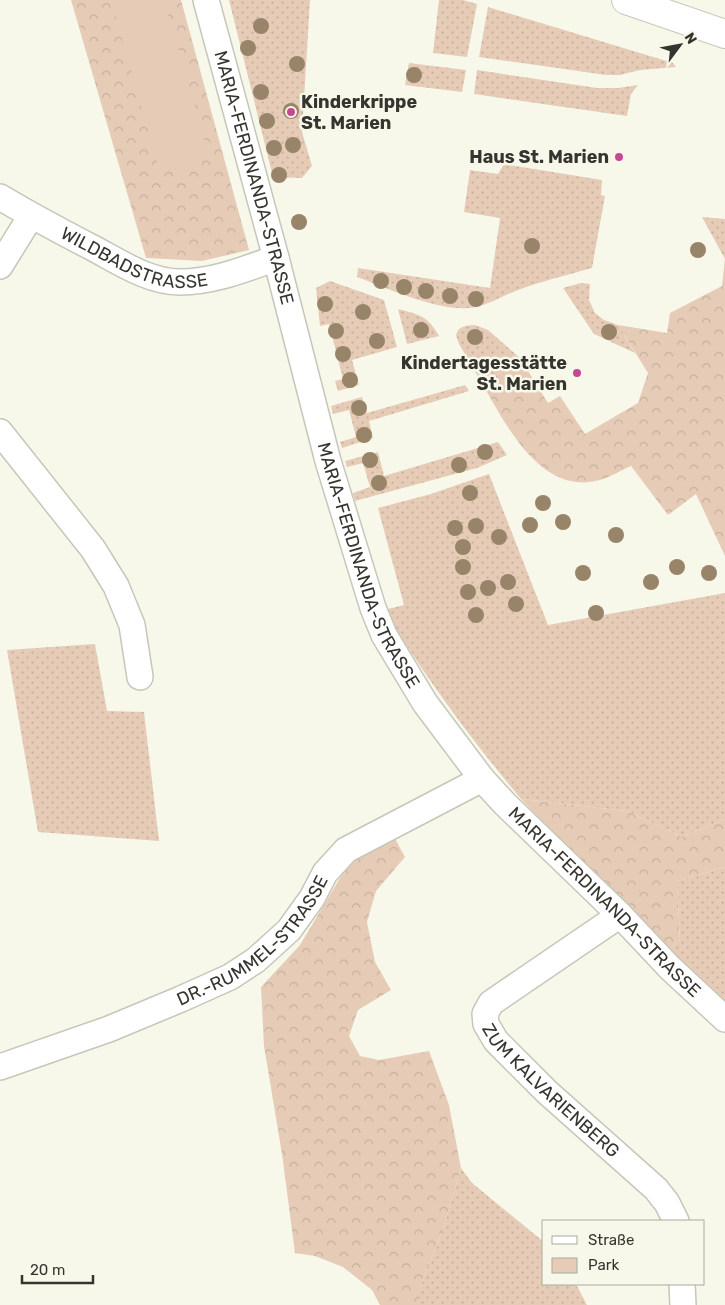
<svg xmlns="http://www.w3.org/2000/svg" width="725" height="1305" viewBox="0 0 725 1305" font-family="Rubik,sans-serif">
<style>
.grass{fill:url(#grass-dots)}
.forest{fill:url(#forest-crowns)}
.park{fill:#e6ccb7}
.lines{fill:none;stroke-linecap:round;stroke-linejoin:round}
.minor-casing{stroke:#c6c7ba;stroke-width:28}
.secondary-casing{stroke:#c6c7ba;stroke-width:30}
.minor{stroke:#fff;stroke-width:25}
.secondary{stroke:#fff;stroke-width:28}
.tree{fill:#988469}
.poi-dot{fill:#c74792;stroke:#f7f8ea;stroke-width:2}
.labels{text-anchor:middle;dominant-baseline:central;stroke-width:5;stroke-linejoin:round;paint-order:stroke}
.poi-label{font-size:18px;font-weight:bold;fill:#353530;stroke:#f7f8ea;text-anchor:end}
.street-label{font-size:18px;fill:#353530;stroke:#f7f8ea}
</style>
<defs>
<pattern id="grass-dots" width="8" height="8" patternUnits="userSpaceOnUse" patternTransform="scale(1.25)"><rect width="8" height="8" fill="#e6ccb7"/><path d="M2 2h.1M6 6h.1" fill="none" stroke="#c6b09e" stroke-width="1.8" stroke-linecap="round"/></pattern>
<pattern id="forest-crowns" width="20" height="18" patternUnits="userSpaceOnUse" patternTransform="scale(1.25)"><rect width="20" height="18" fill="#e6ccb7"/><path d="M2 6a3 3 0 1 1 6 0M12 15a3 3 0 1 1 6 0" fill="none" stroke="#c6b09e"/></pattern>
</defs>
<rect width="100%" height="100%" fill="#f7f8ea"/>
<g class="grass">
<path d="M229,0H310L302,132L312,166L302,178L273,177Z"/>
<path d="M439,0H463L477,4L467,57L433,53Z"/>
<path d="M488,7L673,63L676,67L640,70L620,75H606L479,57Z"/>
<path d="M409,63L466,70L462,92L405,85Z"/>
<path d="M477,70L597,88H618L638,85L631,94L627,116L474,94Z"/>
<path d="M504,164L602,180L601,195L605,196L592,268C567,275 542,281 518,290C501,296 486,307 468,308C437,311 387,288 357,277L358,268L490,288L500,218L464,212L470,170L498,174Z"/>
<path d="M702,217L725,219V259Z"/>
<path d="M330,281L384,300L397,347L352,360L359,385L338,391L335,381L343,379L329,324L320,326L316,288Z"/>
<path d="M581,283L590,284L589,300L595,313L604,320L618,325L635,353L594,334L563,288Z"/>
<path d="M398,309C420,315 427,315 439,336L407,344Z"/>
<path d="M475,325L488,330L520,358L483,385L459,344L456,335C459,325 466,326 475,325Z"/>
<path d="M465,385L469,391L369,421L373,438L342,448L340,442L356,437L349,410L333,414L331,406L362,397L367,413Z"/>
<path d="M498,442L507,455L477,468L355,501L353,493L370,487L363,463L347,467L345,461L378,452L384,476Z"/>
<path d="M489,474L548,625L725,593V819L682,837L627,811L521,799C470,738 426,678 384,610L404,605L378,508L431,494Z"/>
<path d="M95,644L107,711L144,712L159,841L38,832L7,650Z"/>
<path d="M725,867V1007L667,951L680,939L677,881Z"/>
<path d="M461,1168L472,1183L544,1242V1284H576L587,1305H420V1287L443,1229Z"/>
</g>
<g class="forest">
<path d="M71,0H181L249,250L202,261L146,258Z"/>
<path d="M725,258V556L696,494L668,515L631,466C622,470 612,476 603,479C543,499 507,427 483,385L520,358L548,403L560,396L585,434L638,403L648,373L618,325L667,333L670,313L722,286Z"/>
<path d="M521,799L627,811L682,837L725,819V867L677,881L680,939L667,951Z"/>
<path d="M393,835L405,857L376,891L367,922L375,962L391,990L358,1010L349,1036L360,1056L379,1060L429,1051L449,1105L461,1168L443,1229L420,1287V1305H380L372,1290L343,1267L315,1256L295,1253L282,1154L264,1046L261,987L300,945L340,878L359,854Z"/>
</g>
<path class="park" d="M111,0H164L210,158L160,172Z"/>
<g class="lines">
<g class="minor-casing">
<g id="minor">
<path id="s1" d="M206,0L276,258L328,461L373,608L384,635L425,703L482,779L505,804L620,915L670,968L725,1019"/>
<path id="s2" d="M0,197C30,215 60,231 91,247C118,261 148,282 180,282C214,282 245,269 276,258"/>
<path d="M0,266L31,216"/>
<path d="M0,432L93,549L116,586L132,625L140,677"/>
<path id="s3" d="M620,915L491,1003L485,1014L486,1024L496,1041L547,1092L656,1189L667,1203L676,1221"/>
<path id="s4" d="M0,1067L109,1029L181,999L230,977L256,960L289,930L312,898L325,873L346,850L482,779"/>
<path d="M682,1284L683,1305"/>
</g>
</g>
<g class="secondary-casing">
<path id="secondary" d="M626,0L725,34"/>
</g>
<use href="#minor" class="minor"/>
<use href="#secondary" class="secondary"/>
</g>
<g class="tree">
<circle cx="261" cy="26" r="8"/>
<circle cx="248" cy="48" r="8"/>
<circle cx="297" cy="64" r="8"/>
<circle cx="414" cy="75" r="8"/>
<circle cx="261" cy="92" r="8"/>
<circle cx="291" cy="111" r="8"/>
<circle cx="267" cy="121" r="8"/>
<circle cx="293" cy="145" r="8"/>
<circle cx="274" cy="148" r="8"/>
<circle cx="279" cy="175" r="8"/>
<circle cx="299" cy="222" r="8"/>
<circle cx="532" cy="246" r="8"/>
<circle cx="698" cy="250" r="8"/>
<circle cx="381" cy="281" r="8"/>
<circle cx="404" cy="287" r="8"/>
<circle cx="426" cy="291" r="8"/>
<circle cx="450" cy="296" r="8"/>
<circle cx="476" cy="299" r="8"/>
<circle cx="325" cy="304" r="8"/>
<circle cx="363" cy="312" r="8"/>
<circle cx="421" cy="330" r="8"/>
<circle cx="336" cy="331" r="8"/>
<circle cx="609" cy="332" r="8"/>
<circle cx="475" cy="337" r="8"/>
<circle cx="377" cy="341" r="8"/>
<circle cx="343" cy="354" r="8"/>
<circle cx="350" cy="380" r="8"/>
<circle cx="359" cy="408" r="8"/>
<circle cx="364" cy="435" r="8"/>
<circle cx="485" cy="452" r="8"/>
<circle cx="370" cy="460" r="8"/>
<circle cx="459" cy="465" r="8"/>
<circle cx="379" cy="483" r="8"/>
<circle cx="470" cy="493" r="8"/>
<circle cx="543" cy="503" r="8"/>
<circle cx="563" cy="522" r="8"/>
<circle cx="530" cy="525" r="8"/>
<circle cx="476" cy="526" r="8"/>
<circle cx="455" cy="528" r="8"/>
<circle cx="616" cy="535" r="8"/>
<circle cx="499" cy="537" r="8"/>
<circle cx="463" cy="547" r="8"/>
<circle cx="463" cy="567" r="8"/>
<circle cx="677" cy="567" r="8"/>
<circle cx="583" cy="573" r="8"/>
<circle cx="709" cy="573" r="8"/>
<circle cx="508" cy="582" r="8"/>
<circle cx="651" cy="582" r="8"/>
<circle cx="488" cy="588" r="8"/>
<circle cx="468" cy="592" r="8"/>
<circle cx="516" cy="604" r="8"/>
<circle cx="596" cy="613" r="8"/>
<circle cx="476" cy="615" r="8"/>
</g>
<g class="poi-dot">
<circle cx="291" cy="112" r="5"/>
<circle cx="619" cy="157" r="5"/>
<circle cx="577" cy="373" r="5"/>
</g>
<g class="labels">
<g class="poi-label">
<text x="301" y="102" text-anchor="start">Kinderkrippe<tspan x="301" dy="21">St. Marien</tspan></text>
<text x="609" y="157">Haus St. Marien</text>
<text x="567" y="363">Kindertagesstätte<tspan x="567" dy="21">St. Marien</tspan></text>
</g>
<g class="street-label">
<text stroke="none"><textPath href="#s1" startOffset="184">MARIA-FERDINANDA-STRASSE</textPath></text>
<text stroke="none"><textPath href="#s2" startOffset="150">WILDBADSTRASSE</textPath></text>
<text stroke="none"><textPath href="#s1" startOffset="589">MARIA-FERDINANDA-STRASSE</textPath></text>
<text stroke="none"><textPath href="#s1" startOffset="1008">MARIA-FERDINANDA-STRASSE</textPath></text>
<text stroke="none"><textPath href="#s4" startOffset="288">DR.-RUMMEL-STRASSE</textPath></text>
<text stroke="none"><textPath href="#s3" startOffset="272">ZUM KALVARIENBERG</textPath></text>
</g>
</g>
<rect x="542" y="1220" width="162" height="65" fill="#f7f8ea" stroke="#a9aaa0"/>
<rect x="552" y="1236" width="25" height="8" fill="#ffffff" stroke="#a9aaa0"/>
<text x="588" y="1245" font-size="15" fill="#353530">Straße</text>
<rect x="552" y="1258" width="25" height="15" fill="#e6ccb7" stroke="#a9aaa0"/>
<text x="588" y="1270" font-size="15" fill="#353530">Park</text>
<g transform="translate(680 45) rotate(58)" stroke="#f7f8ea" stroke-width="4" paint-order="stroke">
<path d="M0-4L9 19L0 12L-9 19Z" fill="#353530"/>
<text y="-8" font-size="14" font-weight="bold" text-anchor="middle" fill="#353530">N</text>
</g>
<path d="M22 1275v8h71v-8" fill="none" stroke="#353530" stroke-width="2.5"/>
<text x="30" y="1275" font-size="15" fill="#353530" stroke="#f7f8ea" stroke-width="4" paint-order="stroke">20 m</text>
</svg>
